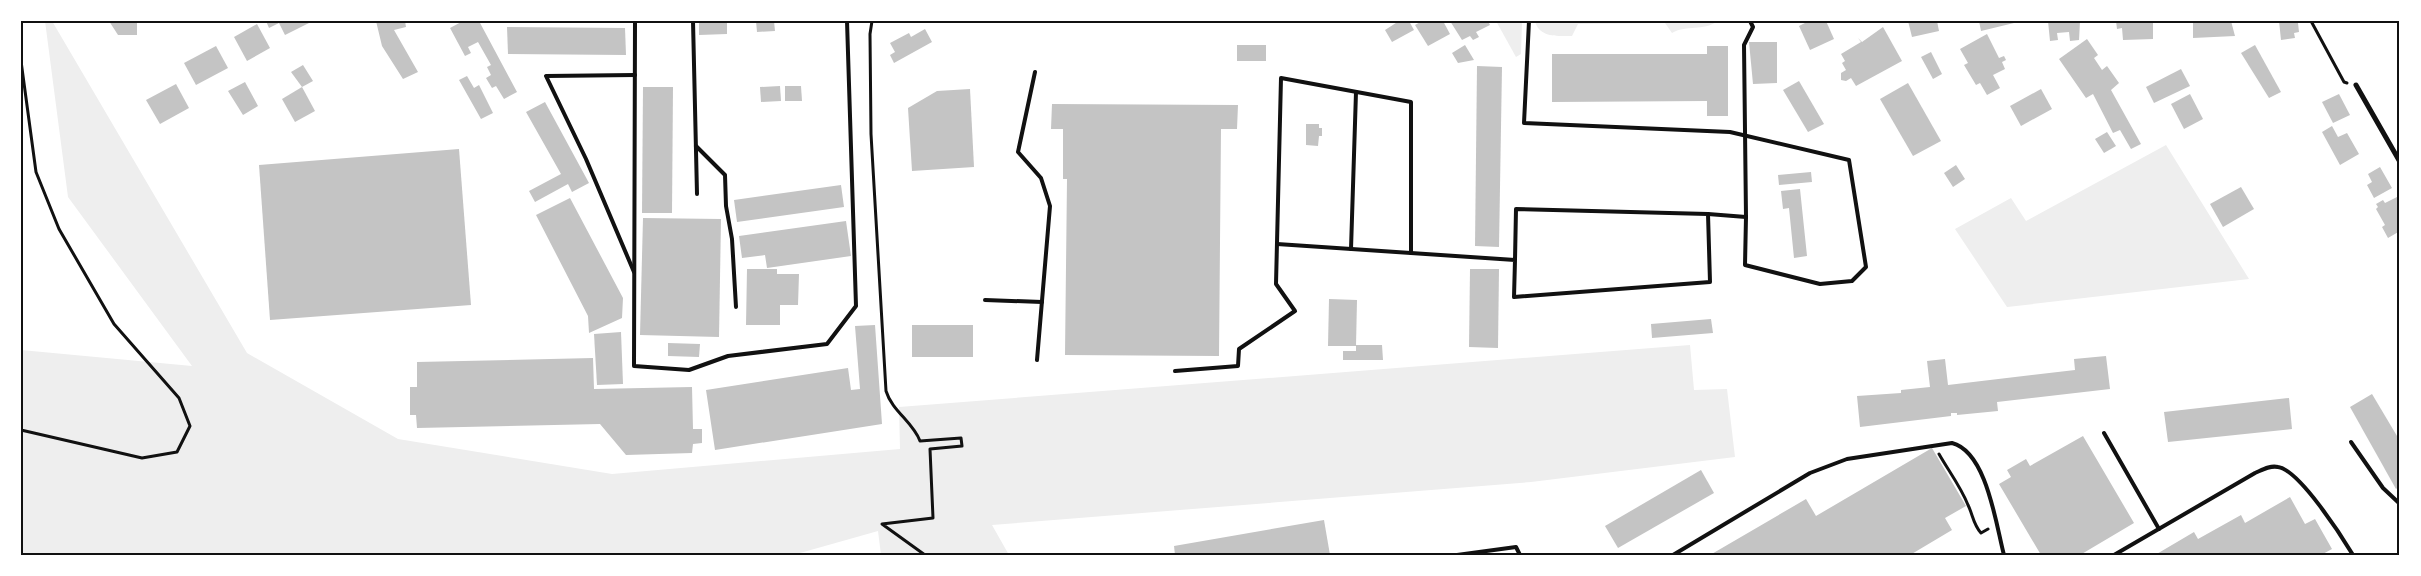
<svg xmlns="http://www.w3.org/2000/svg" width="2421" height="576" viewBox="0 0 2421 576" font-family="Lato,sans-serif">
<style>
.green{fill:#eee}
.building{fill:#c4c4c4}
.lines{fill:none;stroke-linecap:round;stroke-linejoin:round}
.path{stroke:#111;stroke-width:3}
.service{stroke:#111;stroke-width:4}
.minor{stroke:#111;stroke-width:5}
.neatline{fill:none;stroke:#111;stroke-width:2}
</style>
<rect width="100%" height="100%" fill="#fff"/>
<g class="green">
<path d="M45,21H52L247,353L398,439L612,474L900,449L899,407L1690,345L1694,390L1727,389L1735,457L1531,482L992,525L1009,555H881L878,531L793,555H21V350L192,366L68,197Z"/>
<path d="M1496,21H1522L1521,54L1516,57Z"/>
<path d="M1535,21H1718C1702,32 1688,24 1672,33L1665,23L1578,24L1572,36C1558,36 1539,38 1535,21Z"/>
<path d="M2166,145L2249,279L2007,307L1955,229L2011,198L2026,221Z"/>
</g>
<g class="building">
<path d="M109,21H137V35H118Z"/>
<path d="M266,21H308L309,23L285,35L279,23L269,28Z"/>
<path d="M376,21H405L406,27L394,30L418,72L403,79L382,46Z"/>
<path d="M463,21H479L517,92L504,99L496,86L492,88L486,78L491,75L487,67L491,65L478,42L468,47L471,53L465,56L450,28Z"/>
<path d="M699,21H727V34L699,35Z"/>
<path d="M756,21H774L775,31L757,32Z"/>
<path d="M1399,21H1409L1414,30L1392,42L1385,30Z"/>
<path d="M1422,21H1443L1450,34L1428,46L1415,25Z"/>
<path d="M1450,21H1488L1490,25L1476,32L1479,37L1473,40L1470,36L1462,40Z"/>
<path d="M1809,21H1826L1834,39L1810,50L1799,26Z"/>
<path d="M1908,21H1937L1939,31L1912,37Z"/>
<path d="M1979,21H2013L2014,23L1981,31Z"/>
<path d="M2048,21H2080L2079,40L2070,41L2069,32L2057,33L2058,40L2050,41Z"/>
<path d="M2116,21H2153V39L2123,40L2122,28L2117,29Z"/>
<path d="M2193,21H2231L2235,36L2193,38Z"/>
<path d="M2279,21L2298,23L2299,32L2294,33L2295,38L2281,40Z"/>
<path d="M257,24L270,48L247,61L234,37Z"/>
<path d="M507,27L625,28L626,55L508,54Z"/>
<path d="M1883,27L1902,61L1856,86L1851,78L1846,81L1841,80V73L1846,70L1842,63L1845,61L1841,54L1861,42L1858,38L1862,42Z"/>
<path d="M925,29L932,42L894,63L890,55L895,52L890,43L909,33L911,37Z"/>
<path d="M1987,34L1999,58L2004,56L2006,60L2002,62L2005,69L1993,75L2000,88L1987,95L1980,83L1976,85L1964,65L1968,63L1960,49Z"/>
<path d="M2087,39L2098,55L2094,58L2102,70L2107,66L2119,83L2111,90L2141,144L2131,149L2120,130L2113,133L2093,94L2086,98L2059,59Z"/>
<path d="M1749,42H1777V83L1753,84Z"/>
<rect x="1237" y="45" width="29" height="16"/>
<path d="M1465,45L1474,60L1458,63L1452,53Z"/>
<path d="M2255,45L2281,92L2269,98L2241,53Z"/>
<path d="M216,46L228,68L196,85L184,63Z"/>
<path d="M1707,46H1728V116H1707V101L1552,102V54H1707Z"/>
<path d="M1931,52L1942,74L1933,79L1921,57Z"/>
<path d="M303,65L313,81L302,87L291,72Z"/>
<path d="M1477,66L1502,67L1499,247L1475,246Z"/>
<path d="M2181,69L2190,86L2154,103L2146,87Z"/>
<path d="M467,76L474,88L479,85L493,113L481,119L459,80Z"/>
<path d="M1799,81L1824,124L1808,132L1783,90Z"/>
<path d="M245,82L258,106L243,115L228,91Z"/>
<path d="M1908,83L1941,141L1913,156L1880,99Z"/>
<path d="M176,84L189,108L160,124L146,100Z"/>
<path d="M780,86L781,101L761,102L760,87Z"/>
<path d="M785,86H801L802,101H785Z"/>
<path d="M302,87L315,111L295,122L282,99Z"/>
<path d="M643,87H673L672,213H642Z"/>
<path d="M970,89L974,167L912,171L908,108L937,91Z"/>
<path d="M2041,89L2052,109L2021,126L2010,106Z"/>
<path d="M2190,94L2203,119L2184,129L2171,104Z"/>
<path d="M2339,94L2350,115L2333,123L2322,102Z"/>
<path d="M545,102L589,183L572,192L568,184L535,202L529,191L561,174L526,112Z"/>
<path d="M1052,104L1238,105L1237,129H1221L1219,356L1065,355L1067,179H1063V129H1051Z"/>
<path d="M1306,124H1319V128H1322V136H1319L1318,146L1306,145Z"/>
<path d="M2332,126L2338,137L2347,133L2359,154L2340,165L2322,132Z"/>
<path d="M2107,132L2116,146L2104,153L2095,139Z"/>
<path d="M459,149L471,305L270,320L259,165Z"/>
<path d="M1956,165L1965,179L1953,187L1944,173Z"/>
<path d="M2380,167L2392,188L2374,198L2367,185L2372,182L2368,174Z"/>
<path d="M1811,172L1812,182L1779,185L1778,175Z"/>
<path d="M841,185L844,207L737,222L734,200Z"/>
<path d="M2241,187L2254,209L2223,227L2210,204Z"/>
<path d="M1800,189L1807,256L1794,258L1789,208L1783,209L1781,191Z"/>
<path d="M2397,197L2400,202V231L2388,238L2382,227L2385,225L2376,209L2378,207L2376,204L2383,200L2385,203Z"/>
<path d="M570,198L623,298L622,318L589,333L588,316L536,215Z"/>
<path d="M643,218L721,219L719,337L640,335Z"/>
<path d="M846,221L851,256L767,268L765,255L742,258L739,236Z"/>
<path d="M747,269H777V274H799L798,305H780V325H746Z"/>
<path d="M1470,269H1499L1498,348L1469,347Z"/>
<path d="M1329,299L1357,300L1356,346H1328Z"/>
<path d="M1711,319L1713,333L1652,338L1651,324Z"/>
<path d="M875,325L882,424L715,450L706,390L848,368L851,390L860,389L855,326Z"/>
<rect x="912" y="325" width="61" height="32"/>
<path d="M621,332L623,384L597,385L594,334Z"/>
<path d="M668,343L700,344L699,357L668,356Z"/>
<path d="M1356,345H1382L1383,360H1343V351H1356Z"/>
<path d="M2106,356L2110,389L1997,402L1998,411L1957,415V413H1951V416L1860,427L1857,396L1901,393V390L1930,387L1927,361L1945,359L1948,385L2075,370L2074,359Z"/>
<path d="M593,358L594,389L692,387L693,429H702V443L693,444L692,453L626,455L600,424L417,428L416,415H410V387H417V362Z"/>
<path d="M2372,394L2400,441V486L2396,489L2350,407Z"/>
<path d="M2289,398L2292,429L2168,442L2164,412Z"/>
<path d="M2083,436L2134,523L2080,555H2041L1999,484L2011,477L2007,470L2026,459L2030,466Z"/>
<path d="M1932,448L1966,506L1945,518L1952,530L1910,555H1710L1806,499L1816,516Z"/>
<path d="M1701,470L1714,493L1618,548L1605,526Z"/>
<path d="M2290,497L2305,524L2315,519L2332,549L2321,555H2155L2194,532L2198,539L2241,515L2245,523Z"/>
<path d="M1324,520L1330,555H1175L1174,546Z"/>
</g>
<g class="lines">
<g class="path">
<path d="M872,21L870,34L871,134L886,391C892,411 913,422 920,441L961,438L962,446L930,449L933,518L882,524L925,555"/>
<path d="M2311,21L2344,82L2347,83"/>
<path d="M21,61L36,172L59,229L114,324L179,398L190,426L177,452L142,458L21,430"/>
<path d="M1939,454C1948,470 1961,487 1968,505C1973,515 1973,524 1981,533L1988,529"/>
</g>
<g class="service">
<path d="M635,21L634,366L689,370L728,356L827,344L856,306L847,21"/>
<path d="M693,21L697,194"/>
<path d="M1529,21L1524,123L1730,132L1849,160L1866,267L1852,281L1820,284L1745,265L1746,217"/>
<path d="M1035,72L1018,152L1041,178L1050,206L1037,360"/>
<path d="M696,146L725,175L726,206L732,239L736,307"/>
<path d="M1708,214L1746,217L1744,45L1753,27L1750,21"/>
<path d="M1277,244L1515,260L1516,209L1708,214L1710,282L1514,297L1515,260"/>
<path d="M1351,249L1356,92"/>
<path d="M634,272L586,159L546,76L635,75"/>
<path d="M985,300L1042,302"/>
<path d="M1175,371L1238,366L1239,349L1295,311L1276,284L1281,78L1411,102V253"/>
<path d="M2104,433L2159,529"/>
<path d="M2351,442L2383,488L2400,504"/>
<path d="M1457,555L1516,547L1520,555"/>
<path d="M1673,555L1810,473L1847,459L1952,443C1987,452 1996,525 2004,555"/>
<path d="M2114,555L2255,473C2262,470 2270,465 2278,467C2299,470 2341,535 2353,555"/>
</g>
<path class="minor" d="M2356,85L2400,162"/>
</g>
<rect width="2421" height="576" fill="none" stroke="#ffffff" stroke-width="45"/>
<rect x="22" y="22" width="2376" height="532" class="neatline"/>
</svg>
